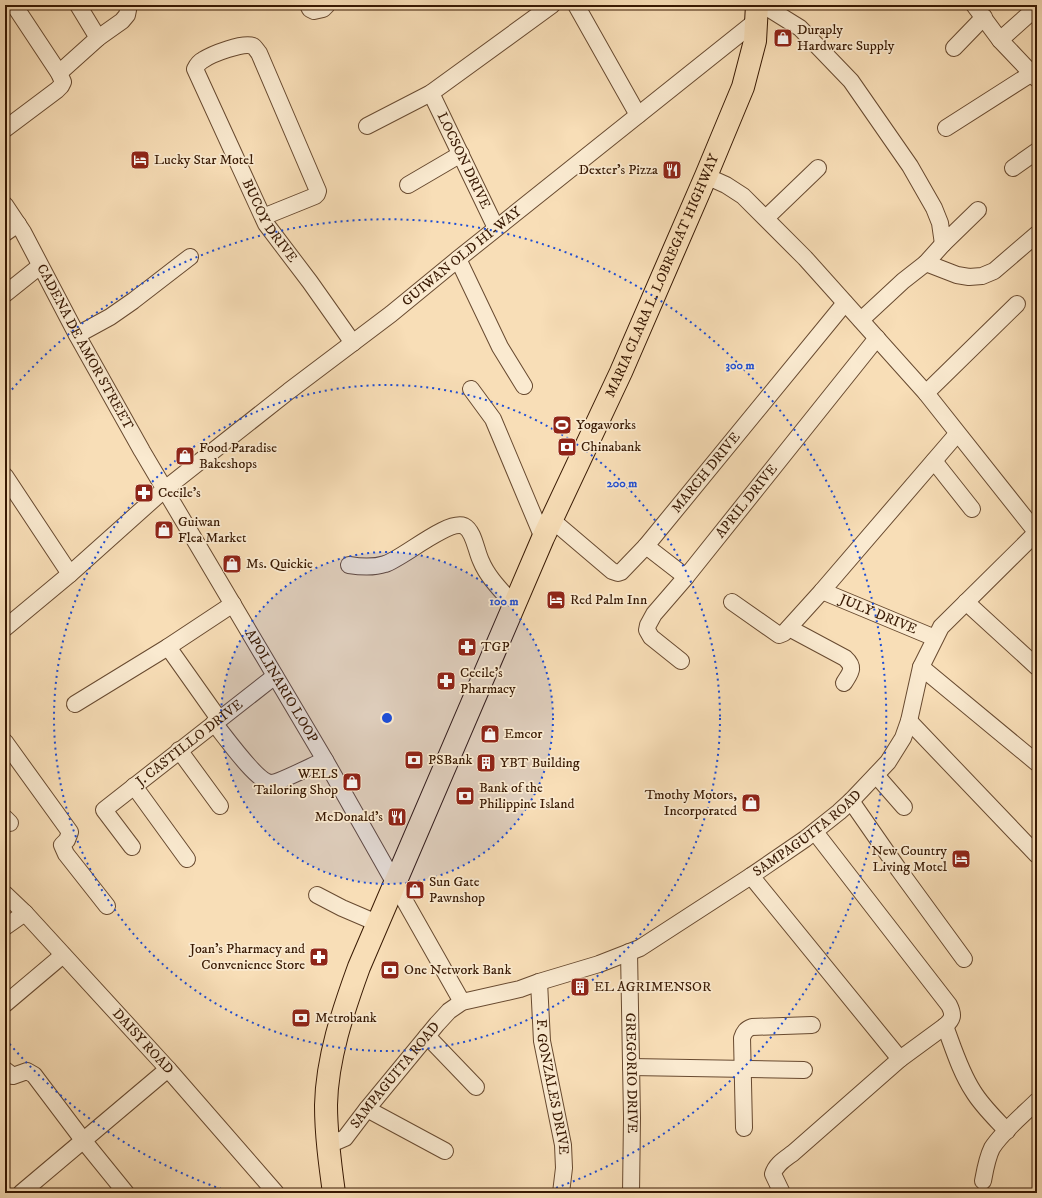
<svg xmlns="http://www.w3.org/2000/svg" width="1042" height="1198" viewBox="0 0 1042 1198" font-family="'IM FELL DW Pica',serif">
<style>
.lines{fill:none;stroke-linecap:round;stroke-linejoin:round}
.minor-casing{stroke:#684a30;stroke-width:18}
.highway-casing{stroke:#381903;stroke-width:24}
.minor{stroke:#faead0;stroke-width:16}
.highway{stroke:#f8deb7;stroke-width:22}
.ring{fill:none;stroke:#1d4ed8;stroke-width:2;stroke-dasharray:2 4}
.labels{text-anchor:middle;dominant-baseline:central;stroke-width:3.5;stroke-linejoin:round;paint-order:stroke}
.poi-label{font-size:14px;fill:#381903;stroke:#faead0;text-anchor:start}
.street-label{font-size:14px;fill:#381903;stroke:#faead0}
.centre{fill:#1d4ed8;stroke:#faead0;stroke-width:2}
.ring-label{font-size:12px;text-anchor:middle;font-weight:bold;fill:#1d4ed8;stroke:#faead0;stroke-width:3.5;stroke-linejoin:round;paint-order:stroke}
</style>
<rect width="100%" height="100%" fill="#f8deb7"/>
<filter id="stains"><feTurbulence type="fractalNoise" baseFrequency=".005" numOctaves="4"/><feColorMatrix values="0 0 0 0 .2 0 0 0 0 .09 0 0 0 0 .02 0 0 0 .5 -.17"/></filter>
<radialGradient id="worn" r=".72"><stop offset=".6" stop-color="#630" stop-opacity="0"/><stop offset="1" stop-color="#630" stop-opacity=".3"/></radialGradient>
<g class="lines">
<g class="minor-casing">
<g id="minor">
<path d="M78,5L98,38"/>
<path d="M308,5L310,9L314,11L323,9L327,5"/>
<path d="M576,5L638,115"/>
<path d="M763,5L800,28L851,81L910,166L934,208L940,223L943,244L978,210"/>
<path d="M974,5L1000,40L1037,79"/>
<path d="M1000,40L1037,7"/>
<path d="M954,48L984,17"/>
<path d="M59,73L98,38L122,21L127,15L128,10V5"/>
<path id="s1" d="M431,93L496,228"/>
<path d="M367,126L431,93L552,5"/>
<path d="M946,128L1037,70"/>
<path d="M5,129L57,90L61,86L63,82L59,73L14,5"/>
<path d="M1013,168L1037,151"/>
<path d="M706,176L726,185L743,196L805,258L926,393L1037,533"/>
<path d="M408,185L461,154"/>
<path id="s2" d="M5,205L23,232L77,335L142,451L325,760L462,1002"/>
<path id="s3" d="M263,217L315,196L317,194L318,191L259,53C257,51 255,47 253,46C243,42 212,54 203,60C199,62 197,65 195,69L266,224L310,282L353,343"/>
<path d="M766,218L818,168"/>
<path d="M5,233L18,224"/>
<path d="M458,259L500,347L524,386"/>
<path d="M926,263L957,275L969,277L982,276L994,271L1037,234"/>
<path d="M5,294L40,266"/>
<path d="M861,320L903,281L926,263L943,244"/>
<path d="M77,335L110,317L133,301L190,257"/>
<path d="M471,389L493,419L543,538"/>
<path d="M926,393L1017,304"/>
<path d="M934,461L972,509"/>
<path d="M5,476L70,574"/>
<path id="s4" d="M552,520L612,571L618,573L621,572L646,546L845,303"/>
<path d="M646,546L686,577"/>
<path d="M349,565C361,567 373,568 385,564C402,559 448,519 464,526C474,531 476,551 481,561C488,578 502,591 514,605"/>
<path id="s5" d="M822,591L935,638"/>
<path d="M732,602L779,635L784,633L822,591L957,434"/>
<path d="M966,602L1037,667"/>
<path id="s6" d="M5,628L70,574L165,489L289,391L391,314L458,259L756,21"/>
<path d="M789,628L845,658C856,668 850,673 844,683"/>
<path d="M168,647L219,719"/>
<path id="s7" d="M681,661L651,637L647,630L648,625L654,614L686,577L877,338"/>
<path d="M921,667L1037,763"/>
<path d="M75,704L168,647L233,604"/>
<path d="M909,721L1037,855"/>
<path d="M214,723C224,735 257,782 271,783C279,783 315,764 325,760"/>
<path d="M5,742L70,832L67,840L62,845L66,854L107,906"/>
<path d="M179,750L220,806"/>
<path d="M876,775L904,807"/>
<path d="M134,786L187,859"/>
<path d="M851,801L899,870L964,959"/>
<path d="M5,818L10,823"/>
<path id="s8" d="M132,847L104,810L275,676"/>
<path d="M751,876L900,1059"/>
<path id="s9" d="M5,894L25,913L168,1069L276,1193"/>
<path d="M317,895L342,908L377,923"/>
<path d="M5,927L25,913"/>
<path id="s10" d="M629,952L632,1118L631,1193"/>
<path id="s11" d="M539,982L542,1041L563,1145L564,1168L561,1193"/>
<path d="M5,1004L63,955"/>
<path d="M945,1026C953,1047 960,1071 973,1091C982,1106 995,1118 1007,1131"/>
<path d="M427,1036L476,1087"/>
<path d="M631,1067L804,1070"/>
<path d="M5,1070L13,1076L27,1071L34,1075L83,1140L126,1193"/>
<path d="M367,1109L445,1151"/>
<path d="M744,1128L742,1038C744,1032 746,1029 752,1027L812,1025"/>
<path id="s12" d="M327,1142L338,1141L345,1138L367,1109L437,1024L449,1011L462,1002L520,989L539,982L599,964L640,948L751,876L805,839L839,812L851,801L888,762L903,738L909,721L921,667L941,627L1037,532"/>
<path d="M983,1181C985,1170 987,1158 992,1148C1002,1132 1024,1114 1037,1101"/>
<path d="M21,1193L168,1069"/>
<path d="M782,1193L773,1174C776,1164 785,1159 793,1153L900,1059L945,1026C953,1019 954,1015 949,1005L815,832"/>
</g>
</g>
<g class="highway-casing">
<g id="highway">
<path id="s13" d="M334,1193C330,1164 326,1135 326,1105C327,1058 343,1011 359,967L543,538L621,372L706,176L743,87L755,41L757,5"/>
</g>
</g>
<use href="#minor" class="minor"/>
<use href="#highway" class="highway"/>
</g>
<circle cx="387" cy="718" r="166" fill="#1d4ed8" fill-opacity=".12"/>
<g class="ring">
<circle cx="387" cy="718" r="166"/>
<circle cx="387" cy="718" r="333"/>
<path d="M233 1193A499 499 0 0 1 8 1042M8 394A499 499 0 1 1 541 1193"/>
</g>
<defs>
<g id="shop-square" transform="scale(1)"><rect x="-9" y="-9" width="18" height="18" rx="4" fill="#8f2418" stroke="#faead0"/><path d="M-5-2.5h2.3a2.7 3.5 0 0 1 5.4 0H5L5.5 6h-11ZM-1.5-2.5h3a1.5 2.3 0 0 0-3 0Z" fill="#fff"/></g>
<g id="hotel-square" transform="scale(1)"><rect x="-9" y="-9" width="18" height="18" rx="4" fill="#8f2418" stroke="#faead0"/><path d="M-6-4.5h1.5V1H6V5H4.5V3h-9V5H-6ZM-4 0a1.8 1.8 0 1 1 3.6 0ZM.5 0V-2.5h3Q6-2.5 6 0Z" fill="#fff"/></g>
<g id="restaurant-square" transform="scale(1)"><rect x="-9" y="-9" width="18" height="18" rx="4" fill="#8f2418" stroke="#faead0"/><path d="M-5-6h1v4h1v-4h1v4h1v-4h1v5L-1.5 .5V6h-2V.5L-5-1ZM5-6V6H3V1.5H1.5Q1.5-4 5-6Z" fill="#fff"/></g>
<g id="stadium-square" transform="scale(1)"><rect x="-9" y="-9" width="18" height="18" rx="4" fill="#8f2418" stroke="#faead0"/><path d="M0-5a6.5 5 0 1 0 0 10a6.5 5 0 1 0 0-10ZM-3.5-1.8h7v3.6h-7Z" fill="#fff"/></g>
<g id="bank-square" transform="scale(1)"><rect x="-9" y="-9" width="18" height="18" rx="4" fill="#8f2418" stroke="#faead0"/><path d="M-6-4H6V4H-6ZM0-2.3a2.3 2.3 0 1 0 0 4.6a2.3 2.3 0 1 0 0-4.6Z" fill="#fff"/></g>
<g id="pharmacy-square" transform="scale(1)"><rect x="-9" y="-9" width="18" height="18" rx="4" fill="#8f2418" stroke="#faead0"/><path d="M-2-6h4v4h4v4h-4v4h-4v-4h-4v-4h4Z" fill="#fff"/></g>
<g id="building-square" transform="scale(1)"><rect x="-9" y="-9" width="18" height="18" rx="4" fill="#8f2418" stroke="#faead0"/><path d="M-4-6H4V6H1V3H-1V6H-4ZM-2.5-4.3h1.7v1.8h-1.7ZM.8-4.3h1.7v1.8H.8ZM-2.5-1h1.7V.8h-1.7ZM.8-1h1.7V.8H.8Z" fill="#fff"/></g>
</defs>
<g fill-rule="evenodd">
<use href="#shop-square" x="783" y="38"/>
<use href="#hotel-square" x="140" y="160"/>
<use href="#restaurant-square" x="672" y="170"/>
<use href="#stadium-square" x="562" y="425"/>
<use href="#bank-square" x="567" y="447"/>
<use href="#shop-square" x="185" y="456"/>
<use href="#pharmacy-square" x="144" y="493"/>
<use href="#shop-square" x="164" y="530"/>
<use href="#shop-square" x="232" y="564"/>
<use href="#hotel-square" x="556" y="600"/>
<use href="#pharmacy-square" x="467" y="647"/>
<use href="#pharmacy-square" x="446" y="681"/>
<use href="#shop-square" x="490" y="734"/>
<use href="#bank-square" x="414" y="760"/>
<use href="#building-square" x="486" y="763"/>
<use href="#shop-square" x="352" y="782"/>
<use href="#bank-square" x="465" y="796"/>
<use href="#shop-square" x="751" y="803"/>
<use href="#restaurant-square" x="397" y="817"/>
<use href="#hotel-square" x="961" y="859"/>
<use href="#shop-square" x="415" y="890"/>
<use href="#pharmacy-square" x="319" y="957"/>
<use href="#bank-square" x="390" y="970"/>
<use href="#building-square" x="580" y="987"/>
<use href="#bank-square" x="301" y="1018"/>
</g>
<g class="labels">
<g class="poi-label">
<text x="797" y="30">Duraply<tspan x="797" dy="16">Hardware Supply</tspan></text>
<text x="154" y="160">Lucky Star Motel</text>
<text x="658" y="170" text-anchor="end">Dexter's Pizza</text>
<text x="576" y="425">Yogaworks</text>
<text x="581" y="447">Chinabank</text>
<text x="199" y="448">Food Paradise<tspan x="199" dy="16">Bakeshops</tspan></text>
<text x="158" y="493">Cecile's</text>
<text x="178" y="522">Guiwan<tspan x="178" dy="16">Flea Market</tspan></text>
<text x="246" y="564">Ms. Quickie</text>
<text x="570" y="600">Red Palm Inn</text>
<text x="481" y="647">TGP</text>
<text x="460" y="673">Cecile's<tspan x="460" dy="16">Pharmacy</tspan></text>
<text x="504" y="734">Emcor</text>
<text x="428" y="760">PSBank</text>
<text x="500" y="763">YBT Building</text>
<text x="338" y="774" text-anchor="end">WELS<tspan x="338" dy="16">Tailoring Shop</tspan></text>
<text x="479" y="788">Bank of the<tspan x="479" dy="16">Philippine Island</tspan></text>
<text x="737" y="795" text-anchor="end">Tmothy Motors,<tspan x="737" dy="16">Incorporated</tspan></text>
<text x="383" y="817" text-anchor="end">McDonald's</text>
<text x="947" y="851" text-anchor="end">New Country<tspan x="947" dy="16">Living Motel</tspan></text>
<text x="429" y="882">Sun Gate<tspan x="429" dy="16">Pawnshop</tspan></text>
<text x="305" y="949" text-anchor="end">Joan's Pharmacy and<tspan x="305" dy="16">Convenience Store</tspan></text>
<text x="404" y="970">One Network Bank</text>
<text x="594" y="987">EL AGRIMENSOR</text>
<text x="315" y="1018">Metrobank</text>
</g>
<g class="street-label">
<text stroke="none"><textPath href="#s1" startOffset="75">LOCSON DRIVE</textPath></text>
<text stroke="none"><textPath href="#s3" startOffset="456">BUCOY DRIVE</textPath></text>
<text stroke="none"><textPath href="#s6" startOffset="589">GUIWAN OLD HI-WAY</textPath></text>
<text stroke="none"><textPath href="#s13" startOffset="986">MARIA CLARA L. LOBREGAT HIGHWAY</textPath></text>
<text stroke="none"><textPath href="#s2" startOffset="163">CADENA DE AMOR STREET</textPath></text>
<text stroke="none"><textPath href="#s4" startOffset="219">MARCH DRIVE</textPath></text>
<text stroke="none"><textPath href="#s7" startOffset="210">APRIL DRIVE</textPath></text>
<text stroke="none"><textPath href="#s5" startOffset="61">JULY DRIVE</textPath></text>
<text stroke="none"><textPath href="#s2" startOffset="555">APOLINARIO LOOP</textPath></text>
<text stroke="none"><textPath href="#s8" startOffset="155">J. CASTILLO DRIVE</textPath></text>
<text stroke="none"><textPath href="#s12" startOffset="588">SAMPAGUITA ROAD</textPath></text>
<text stroke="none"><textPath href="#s9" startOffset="202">DAISY ROAD</textPath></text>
<text stroke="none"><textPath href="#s10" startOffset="121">GREGORIO DRIVE</textPath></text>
<text stroke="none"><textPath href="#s12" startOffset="99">SAMPAGUITA ROAD</textPath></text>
<text stroke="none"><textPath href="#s11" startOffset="106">F. GONZALES DRIVE</textPath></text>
</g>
</g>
<circle cx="387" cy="718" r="6" class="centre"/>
<g class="ring-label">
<text x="740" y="369">300 m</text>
<text x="622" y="487">200 m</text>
<text x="504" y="605">100 m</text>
</g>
<rect width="1042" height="1198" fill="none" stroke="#f8deb7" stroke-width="20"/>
<rect x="6" y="6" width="1030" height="1186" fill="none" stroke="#381903" stroke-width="2"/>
<rect x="10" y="10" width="1022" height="1178" fill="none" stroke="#381903"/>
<rect width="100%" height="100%" filter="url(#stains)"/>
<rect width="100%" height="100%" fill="url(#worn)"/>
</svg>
